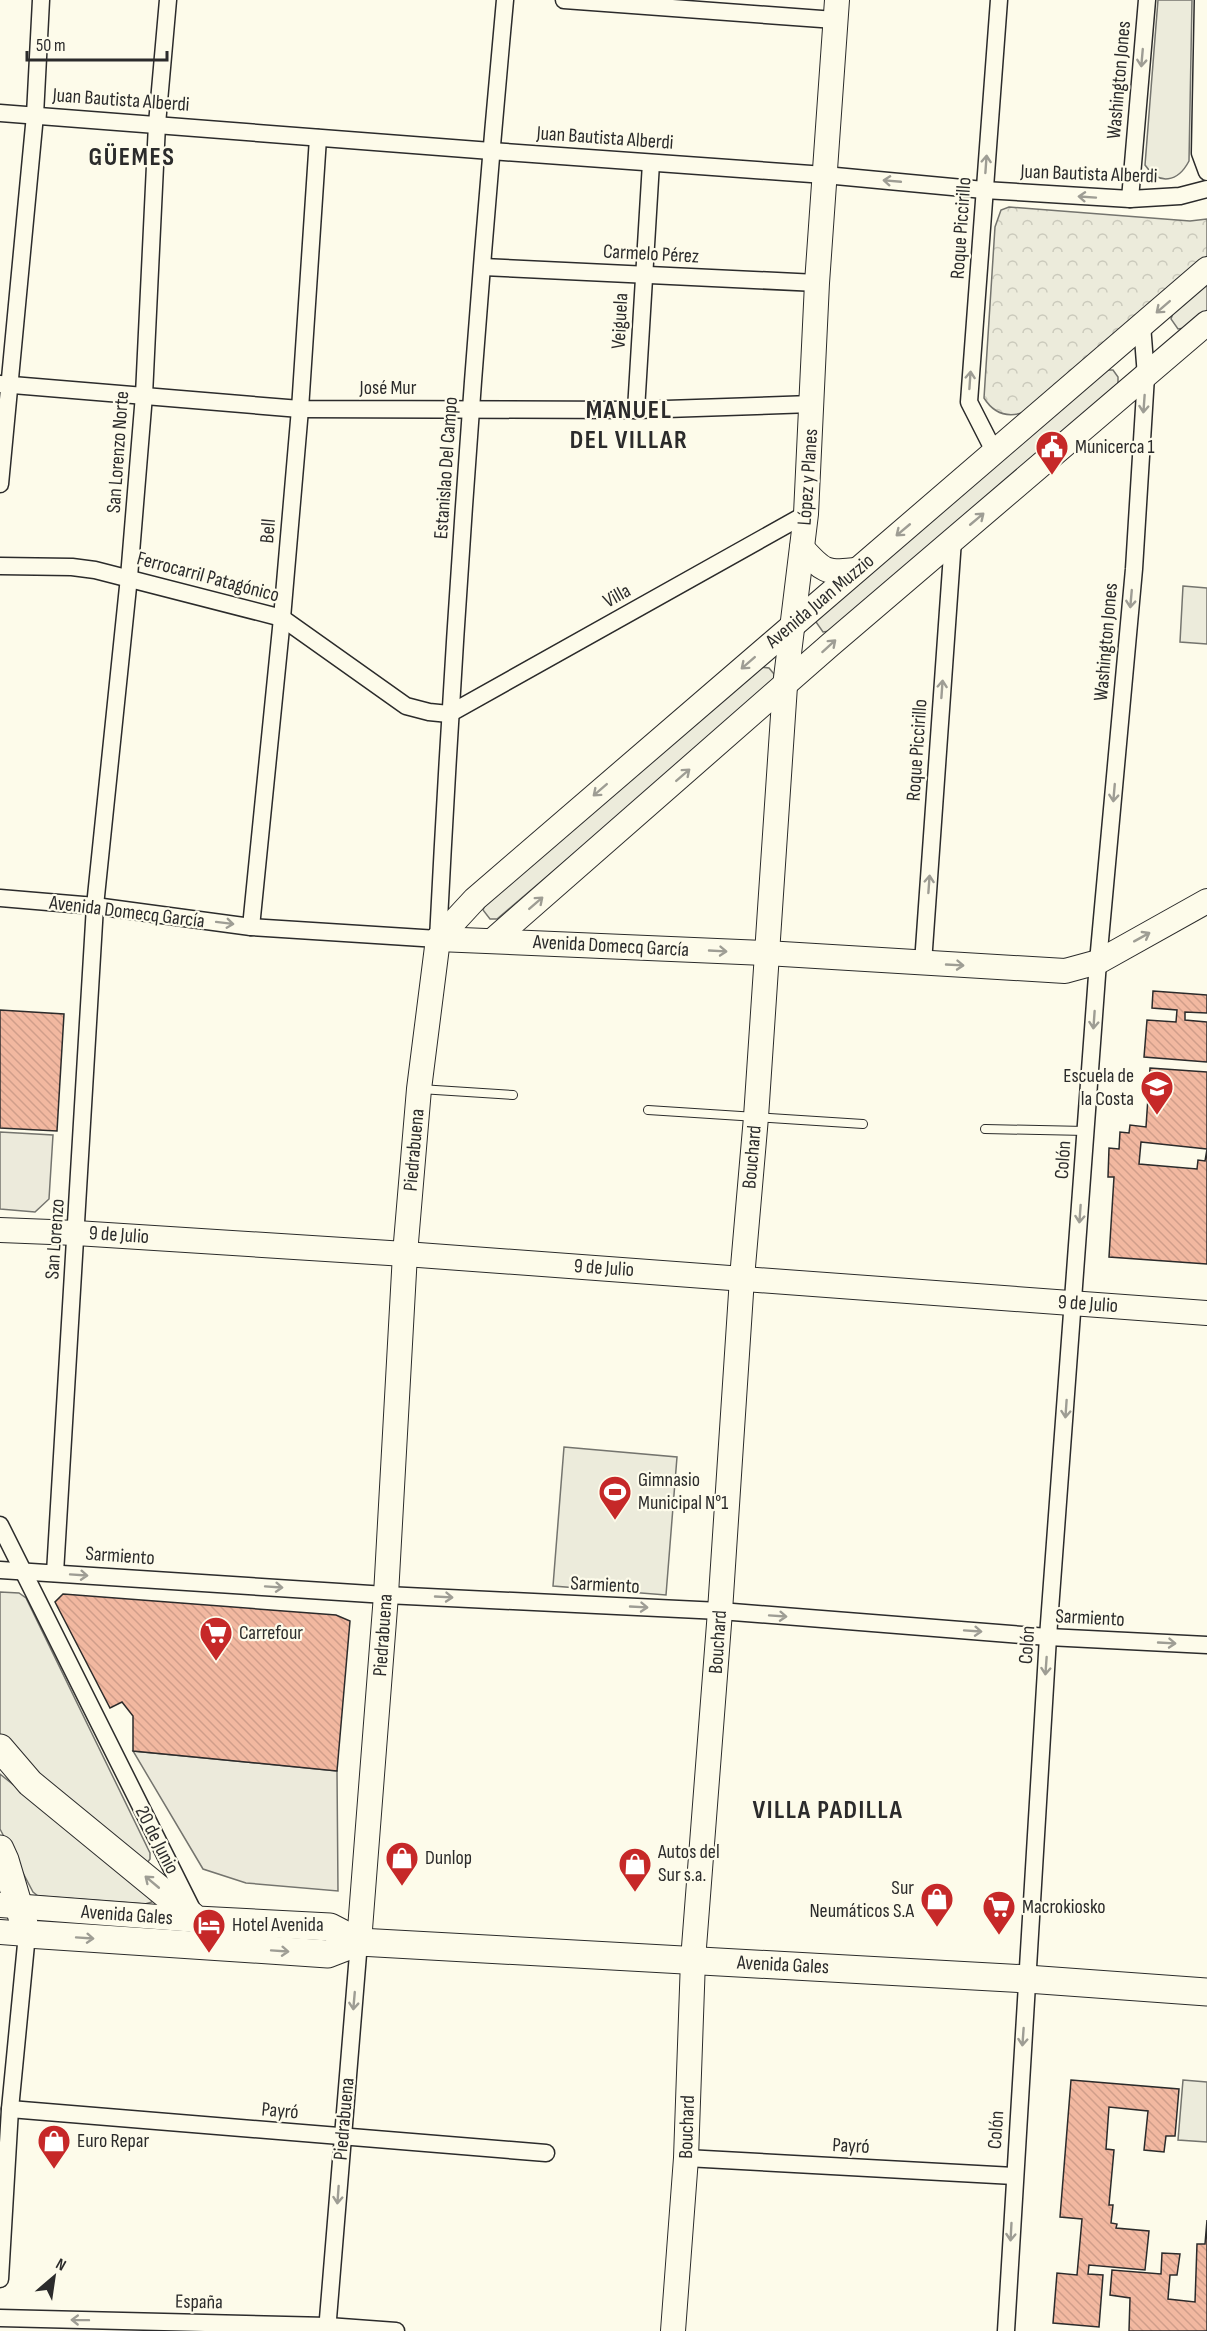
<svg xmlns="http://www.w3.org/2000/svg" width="1207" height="2331" viewBox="0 0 1207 2331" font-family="'Sofia Sans Condensed',sans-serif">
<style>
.grass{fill:#ecebdb;stroke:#74746e;stroke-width:1.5}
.forest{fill:url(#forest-crowns);stroke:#74746e;stroke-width:1.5}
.parking{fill:#eceadb;stroke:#74746e;stroke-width:1.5}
.building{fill:url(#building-back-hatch);stroke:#2b2b2b;stroke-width:1.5;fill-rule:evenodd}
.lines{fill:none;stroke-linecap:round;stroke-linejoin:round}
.lane-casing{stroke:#2b2b2b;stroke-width:10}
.street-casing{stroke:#2b2b2b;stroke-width:19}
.secondary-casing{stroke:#2b2b2b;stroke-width:26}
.primary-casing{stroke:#2b2b2b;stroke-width:29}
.lane{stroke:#fdfbea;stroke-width:8}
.street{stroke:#fdfbea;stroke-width:16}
.secondary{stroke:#fdfbea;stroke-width:24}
.primary{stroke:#fdfbea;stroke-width:27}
.oneway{stroke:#9e9d94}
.labels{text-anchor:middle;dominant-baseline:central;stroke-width:4.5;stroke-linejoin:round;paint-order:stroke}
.street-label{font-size:20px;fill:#2b2b2b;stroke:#fdfbea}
.poi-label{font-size:20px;fill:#2b2b2b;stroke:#fdfbea;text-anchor:start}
.district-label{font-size:26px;font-weight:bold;letter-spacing:1.5px;fill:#2b2b2b;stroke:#fdfbea}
</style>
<defs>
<pattern id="forest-crowns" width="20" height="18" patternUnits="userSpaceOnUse" patternTransform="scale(1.5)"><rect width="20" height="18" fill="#ecebdb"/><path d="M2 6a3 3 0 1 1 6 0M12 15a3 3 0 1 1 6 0" fill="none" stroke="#cbcabc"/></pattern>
<pattern id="building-back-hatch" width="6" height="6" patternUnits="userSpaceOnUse" patternTransform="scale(1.5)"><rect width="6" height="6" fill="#f2b8a0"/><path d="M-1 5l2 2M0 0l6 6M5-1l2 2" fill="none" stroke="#d09e8a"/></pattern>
</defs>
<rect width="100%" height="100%" fill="#fdfbea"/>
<g class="grass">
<path d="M1158,0H1192L1189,161C1178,182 1159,186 1145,165Z"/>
<path d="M1207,282V310L1185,328L1178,329L1171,319L1174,310Z"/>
<path d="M1105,370H1113L1118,377V385L830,631L823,632L816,622L820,613Z"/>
<path d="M1183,586L1207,588V644L1180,642Z"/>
<path d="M761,667L769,668L774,674V683L497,919H490L483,910L487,901Z"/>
<path d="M564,1447L677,1457L666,1595L553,1586Z"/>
<path d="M0,1592L19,1593L26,1598L150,1853V1859L147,1863L31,1773L0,1734Z"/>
<path d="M0,1774L147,1892L152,1897V1902L145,1904L38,1896L33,1892L0,1829Z"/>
<path d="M1183,2080L1207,2082V2142L1178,2140Z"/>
</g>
<path class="forest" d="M1009,207L1190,221L1207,219V256L1025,412C1008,418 994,414 984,398L995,227L1001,210Z"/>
<g class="parking">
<path d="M0,1132L53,1135L49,1199L35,1212L0,1209Z"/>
<path d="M133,1751L337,1771L338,1891L246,1883L203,1869Z"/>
</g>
<g class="building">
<path d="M1153,991L1207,995V1013L1185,1012V1020L1207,1022V1062L1144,1057L1147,1020L1176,1022L1177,1010L1152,1008Z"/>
<path d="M0,1010L64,1014L57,1131L0,1128Z"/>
<path d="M1150,1068L1207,1072V1264L1109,1257L1114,1177H1108L1109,1148L1119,1149L1120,1132L1129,1133L1130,1125L1146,1127ZM1141,1142L1207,1149L1205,1161L1198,1160L1197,1169L1139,1164Z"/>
<path d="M63,1594L336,1615L350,1621L337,1771L133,1751V1716L122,1702L110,1708L55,1602Z"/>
<path d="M1071,2080L1179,2089L1175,2136H1166L1164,2152L1144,2150L1148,2111L1109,2107L1106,2149L1114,2150L1109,2205H1113L1111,2223L1117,2224L1116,2228L1149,2231L1145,2270L1089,2265L1088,2274L1103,2275L1099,2327L1053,2323L1057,2273L1077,2275L1082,2219L1060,2217Z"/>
<path d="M1207,2220V2331H1129L1130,2298L1110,2295L1112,2270L1161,2274L1162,2253L1180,2254L1177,2275H1170L1168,2299L1195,2302L1197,2244H1205Z"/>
</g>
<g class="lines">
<g class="lane-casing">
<g id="lane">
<path d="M420,1089L513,1095"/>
<path d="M648,1110L863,1124"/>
<path d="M985,1129L1086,1131"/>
</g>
</g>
<g class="street-casing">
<g id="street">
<path d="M564,0L835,20"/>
<path d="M1203,0L1200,153L1207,172"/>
<path d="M0,113L491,151L825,175L984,190L1130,199L1180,196L1207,189"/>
<path d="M1130,199L1147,0"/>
<path d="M483,267L817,283"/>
<path d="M0,384L300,409L636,410L812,404"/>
<path d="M636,410L651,163"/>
<path d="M995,453L969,402L999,0"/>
<path d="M0,484L35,115L41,0"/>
<path d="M0,566L72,567L95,570L282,618L406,706L429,712L449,714L806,514"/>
<path d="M0,898L95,906L251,927L438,939C454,625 476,312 505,0"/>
<path d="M251,927L282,618L300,409L318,138"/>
<path d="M923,963L953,540"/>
<path d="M0,1525L193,1911"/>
<path d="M0,1570L386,1595L720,1611L1048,1637L1207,1645"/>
<path d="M55,1573L95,906L129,577L144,395L157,124L168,0"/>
<path d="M10,2109L546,2153"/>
<path d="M686,2158L1014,2176"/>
<path d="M0,2279L10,2109L27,1934"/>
<path d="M0,2318L328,2326L396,2331"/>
<path d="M327,2331L359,1942"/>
<path d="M1006,2331L1048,1637L1098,962L1134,569L1146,376L1142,325"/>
</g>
</g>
<g class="secondary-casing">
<g id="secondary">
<path d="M802,548C822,570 825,574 856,570"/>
<path d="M438,939L475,899L1207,269"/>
<path d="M438,939L766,953L1065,971L1098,962L1207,901"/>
<path d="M492,941L830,645L1207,323"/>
<path d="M0,1230L76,1233L405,1254L1207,1313"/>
<path d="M0,1905L197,1920"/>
<path d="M0,1932L27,1934"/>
<path d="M359,1942L386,1595L405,1254L419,1089L438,939"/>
<path d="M673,2331L686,2158L693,1960L720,1611L742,1278L756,1117L785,686L806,514L817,283L837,0"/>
</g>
</g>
<g class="primary-casing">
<g id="primary">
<path d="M0,1748L30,1783L197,1920L330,1927L359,1942"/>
<path d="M0,1849L5,1860L27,1934L328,1954L359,1942L1027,1979L1207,1992"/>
</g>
</g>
<use href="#lane" class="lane"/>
<use href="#street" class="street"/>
<use href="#secondary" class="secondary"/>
<use href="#primary" class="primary"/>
</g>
<defs><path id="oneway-shaft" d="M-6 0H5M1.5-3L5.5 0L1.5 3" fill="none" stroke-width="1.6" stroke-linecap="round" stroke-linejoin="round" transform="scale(1.5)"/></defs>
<g class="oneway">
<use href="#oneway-shaft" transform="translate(1142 58) rotate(95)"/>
<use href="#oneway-shaft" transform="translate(986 164) rotate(-86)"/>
<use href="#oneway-shaft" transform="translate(892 181) rotate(-175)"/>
<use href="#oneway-shaft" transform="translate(1087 197) rotate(-176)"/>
<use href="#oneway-shaft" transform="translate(1163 307) rotate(139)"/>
<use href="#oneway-shaft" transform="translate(970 380) rotate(-86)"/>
<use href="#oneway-shaft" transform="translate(1144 404) rotate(94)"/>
<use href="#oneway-shaft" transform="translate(977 519) rotate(-40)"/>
<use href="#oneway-shaft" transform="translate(903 530) rotate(140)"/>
<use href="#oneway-shaft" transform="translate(1131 599) rotate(95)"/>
<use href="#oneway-shaft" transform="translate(829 646) rotate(-42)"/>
<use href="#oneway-shaft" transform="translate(748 663) rotate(139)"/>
<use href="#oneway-shaft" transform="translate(942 689) rotate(-86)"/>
<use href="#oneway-shaft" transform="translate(683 775) rotate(-41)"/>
<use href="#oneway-shaft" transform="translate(600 790) rotate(139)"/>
<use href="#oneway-shaft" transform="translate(1114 793) rotate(95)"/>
<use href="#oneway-shaft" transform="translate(929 884) rotate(-86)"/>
<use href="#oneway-shaft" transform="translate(536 903) rotate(-41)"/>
<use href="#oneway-shaft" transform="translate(225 923) rotate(7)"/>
<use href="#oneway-shaft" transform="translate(1142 937) rotate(-29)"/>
<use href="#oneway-shaft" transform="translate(718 951) rotate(3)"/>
<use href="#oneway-shaft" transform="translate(955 965) rotate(3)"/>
<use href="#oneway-shaft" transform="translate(1094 1020) rotate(94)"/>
<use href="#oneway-shaft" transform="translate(1080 1214) rotate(94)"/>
<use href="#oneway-shaft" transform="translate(1066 1409) rotate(94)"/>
<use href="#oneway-shaft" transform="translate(79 1575) rotate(4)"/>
<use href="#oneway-shaft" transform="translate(274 1587) rotate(4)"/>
<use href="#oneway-shaft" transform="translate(444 1597) rotate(3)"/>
<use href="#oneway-shaft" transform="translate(639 1607) rotate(3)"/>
<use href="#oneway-shaft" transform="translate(778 1616) rotate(4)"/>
<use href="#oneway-shaft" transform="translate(973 1631) rotate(4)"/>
<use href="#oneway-shaft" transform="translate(1167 1643) rotate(3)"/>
<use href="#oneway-shaft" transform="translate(1046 1666) rotate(94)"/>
<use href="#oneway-shaft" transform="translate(152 1882) rotate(-140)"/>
<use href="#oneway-shaft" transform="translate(85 1938) rotate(4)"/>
<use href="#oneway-shaft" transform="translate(280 1951) rotate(4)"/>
<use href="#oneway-shaft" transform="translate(354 2001) rotate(95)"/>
<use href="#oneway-shaft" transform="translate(1023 2037) rotate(94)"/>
<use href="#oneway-shaft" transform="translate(338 2195) rotate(94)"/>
<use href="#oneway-shaft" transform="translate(1011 2232) rotate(93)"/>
<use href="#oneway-shaft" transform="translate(80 2320) rotate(-179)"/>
</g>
<defs>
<g id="civic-pin" transform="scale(1.725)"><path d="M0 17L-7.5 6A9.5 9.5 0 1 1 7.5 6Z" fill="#c62828" stroke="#fdfbea"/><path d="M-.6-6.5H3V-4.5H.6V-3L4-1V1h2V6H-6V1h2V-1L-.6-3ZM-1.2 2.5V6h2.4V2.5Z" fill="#fff"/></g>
<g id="school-pin" transform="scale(1.725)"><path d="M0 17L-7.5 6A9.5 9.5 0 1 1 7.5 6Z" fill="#c62828" stroke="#fdfbea"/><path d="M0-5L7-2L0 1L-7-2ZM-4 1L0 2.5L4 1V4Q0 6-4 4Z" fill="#fff"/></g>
<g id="stadium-pin" transform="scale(1.725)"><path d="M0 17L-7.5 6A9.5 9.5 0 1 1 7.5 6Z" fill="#c62828" stroke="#fdfbea"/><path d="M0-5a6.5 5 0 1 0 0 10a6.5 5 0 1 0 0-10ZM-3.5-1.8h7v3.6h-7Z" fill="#fff"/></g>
<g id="supermarket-pin" transform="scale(1.725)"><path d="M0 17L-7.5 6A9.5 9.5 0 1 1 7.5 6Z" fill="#c62828" stroke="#fdfbea"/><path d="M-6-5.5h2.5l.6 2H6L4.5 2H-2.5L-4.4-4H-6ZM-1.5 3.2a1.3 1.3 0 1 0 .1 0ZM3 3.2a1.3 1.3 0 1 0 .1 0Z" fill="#fff"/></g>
<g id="shop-pin" transform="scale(1.725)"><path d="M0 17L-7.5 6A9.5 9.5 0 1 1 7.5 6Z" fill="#c62828" stroke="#fdfbea"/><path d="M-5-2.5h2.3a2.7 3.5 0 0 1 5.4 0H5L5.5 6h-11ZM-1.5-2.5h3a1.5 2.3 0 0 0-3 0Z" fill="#fff"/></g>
<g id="hotel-pin" transform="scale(1.725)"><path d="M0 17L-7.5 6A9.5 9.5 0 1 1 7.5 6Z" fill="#c62828" stroke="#fdfbea"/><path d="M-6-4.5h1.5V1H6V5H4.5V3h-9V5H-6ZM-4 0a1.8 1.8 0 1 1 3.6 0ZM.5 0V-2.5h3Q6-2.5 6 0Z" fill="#fff"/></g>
</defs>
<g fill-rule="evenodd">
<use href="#civic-pin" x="1052" y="447"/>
<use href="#school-pin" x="1157" y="1087"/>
<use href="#stadium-pin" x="615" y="1492"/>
<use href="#supermarket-pin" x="216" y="1633"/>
<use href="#shop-pin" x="402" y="1858"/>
<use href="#shop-pin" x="635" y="1864"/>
<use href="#shop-pin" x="937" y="1899"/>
<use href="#supermarket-pin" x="999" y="1907"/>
<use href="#hotel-pin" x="209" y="1925"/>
<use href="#shop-pin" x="54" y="2141"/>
</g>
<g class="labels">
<g class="street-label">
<text transform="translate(1119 80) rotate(-85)">Washington Jones</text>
<text transform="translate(121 100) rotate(4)">Juan Bautista Alberdi</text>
<text transform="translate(605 138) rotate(4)">Juan Bautista Alberdi</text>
<text transform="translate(1089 174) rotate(2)">Juan Bautista Alberdi</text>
<text transform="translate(961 228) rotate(-86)">Roque Piccirillo</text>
<text transform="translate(651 254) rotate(3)">Carmelo Pérez</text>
<text transform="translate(620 321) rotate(-87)">Veiguela</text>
<text x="388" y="388">José Mur</text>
<text transform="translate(118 452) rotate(-86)">San Lorenzo Norte</text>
<text transform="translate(446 468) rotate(-86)">Estanislao Del Campo</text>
<text transform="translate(808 477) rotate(-86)">López y Planes</text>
<text transform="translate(268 531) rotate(-85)">Bell</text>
<text transform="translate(208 577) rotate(15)">Ferrocarril Patagónico</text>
<text transform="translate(617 596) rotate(-29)">Villa</text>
<text transform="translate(820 601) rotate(-40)">Avenida Juan Muzzio</text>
<text transform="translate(1106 642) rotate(-85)">Washington Jones</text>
<text transform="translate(917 750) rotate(-86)">Roque Piccirillo</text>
<text transform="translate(127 912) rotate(7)">Avenida Domecq García</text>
<text transform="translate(611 946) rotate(3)">Avenida Domecq García</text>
<text transform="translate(414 1150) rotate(-85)">Piedrabuena</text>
<text transform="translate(752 1157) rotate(-85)">Bouchard</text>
<text transform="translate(1063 1160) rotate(-86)">Colón</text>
<text transform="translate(119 1235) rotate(4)">9 de Julio</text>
<text transform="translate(55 1239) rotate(-86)">San Lorenzo</text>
<text transform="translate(604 1268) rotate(4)">9 de Julio</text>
<text transform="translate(1088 1304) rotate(4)">9 de Julio</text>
<text transform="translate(120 1556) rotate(4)">Sarmiento</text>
<text transform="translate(605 1585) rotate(3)">Sarmiento</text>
<text transform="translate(1090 1618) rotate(3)">Sarmiento</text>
<text transform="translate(383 1635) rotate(-86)">Piedrabuena</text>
<text transform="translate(718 1642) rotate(-86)">Bouchard</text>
<text transform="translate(1027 1645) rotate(-86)">Colón</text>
<text transform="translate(157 1840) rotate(63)">20 de Junio</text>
<text transform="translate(127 1915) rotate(4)">Avenida Gales</text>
<text transform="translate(783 1965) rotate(3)">Avenida Gales</text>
<text transform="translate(280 2111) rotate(5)">Payró</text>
<text transform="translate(344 2119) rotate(-85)">Piedrabuena</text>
<text transform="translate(687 2127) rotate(-88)">Bouchard</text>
<text transform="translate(996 2130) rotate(-86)">Colón</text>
<text transform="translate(851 2146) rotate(3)">Payró</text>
<text transform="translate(199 2302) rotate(1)">España</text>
</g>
<g class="poi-label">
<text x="1075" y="447">Municerca 1</text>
<text x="1134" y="1076" text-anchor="end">Escuela de<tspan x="1134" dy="23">la Costa</tspan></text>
<text x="638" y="1480">Gimnasio<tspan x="638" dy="23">Municipal N°1</tspan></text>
<text x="239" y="1633">Carrefour</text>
<text x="658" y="1852">Autos del<tspan x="658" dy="23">Sur s.a.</tspan></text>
<text x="425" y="1858">Dunlop</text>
<text x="914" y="1888" text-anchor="end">Sur<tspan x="914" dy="23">Neumáticos S.A</tspan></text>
<text x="1022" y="1907">Macrokiosko</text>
<text x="232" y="1925">Hotel Avenida</text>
<text x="77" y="2141">Euro Repar</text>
</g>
<g class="district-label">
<text x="132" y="157">GÜEMES</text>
<text x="629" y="410">MANUEL<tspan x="629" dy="30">DEL VILLAR</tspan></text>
<text x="828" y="1810">VILLA PADILLA</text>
</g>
</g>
<g transform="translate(54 2277) rotate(29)" stroke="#fdfbea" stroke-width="4.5" paint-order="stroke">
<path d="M0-4.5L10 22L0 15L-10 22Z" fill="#2b2b2b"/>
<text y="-9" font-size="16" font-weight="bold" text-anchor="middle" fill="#2b2b2b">N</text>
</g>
<path d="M27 51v9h140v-9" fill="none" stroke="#2b2b2b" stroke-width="3"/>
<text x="36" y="51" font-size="18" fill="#2b2b2b" stroke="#fdfbea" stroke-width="4.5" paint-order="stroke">50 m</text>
</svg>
